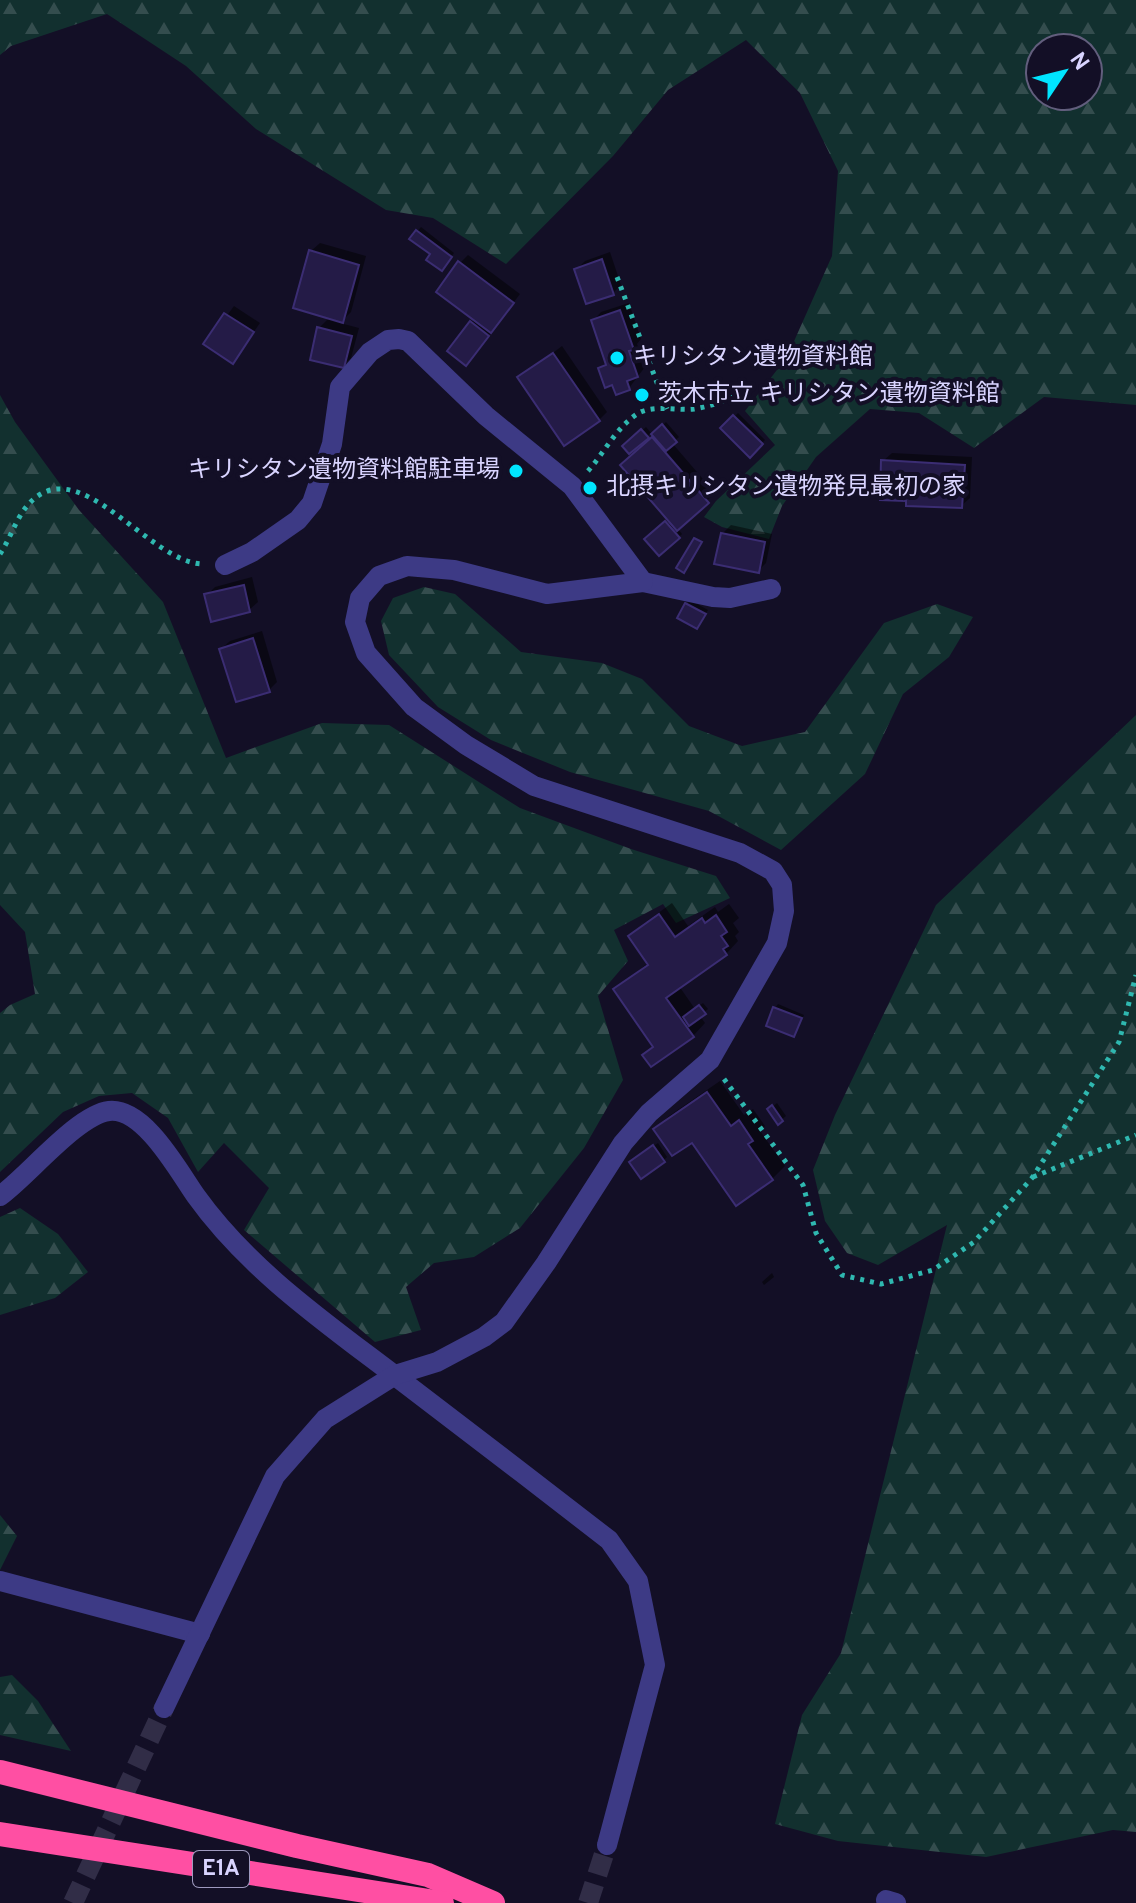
<svg xmlns="http://www.w3.org/2000/svg" width="1136" height="1903" viewBox="0 0 1136 1903" font-family="Overpass,'Noto Sans JP',sans-serif">
<style>
.forest{fill:url(#forest-firs);fill-rule:evenodd}
.shadow{fill:#0007}
.building{fill:#241b47;stroke:#3b2d73;stroke-width:2}
.lines{fill:none;stroke-linecap:round;stroke-linejoin:round}
.street-tunnel{stroke:#312d47;stroke-width:20;stroke-dasharray:20 10;stroke-linecap:butt}
.path{stroke:#2fb8b0;stroke-width:5;stroke-dasharray:4 6;stroke-linecap:butt}
.street{stroke:#3d3a85;stroke-width:20}
.highway{stroke:#ff4fa3;stroke-width:24}
.poi-dot{fill:#00e5ff;stroke:#130f26;stroke-width:3}
.labels{text-anchor:middle;dominant-baseline:central;stroke-width:8;stroke-linejoin:round;paint-order:stroke}
.shield{fill:#130f26;stroke:#9e99be;stroke-width:2}
.shield-label{font-size:22px;font-weight:bold;fill:#d9d4ff}
.poi-label{font-size:24px;fill:#d9d4ff;stroke:#130f26;text-anchor:start}
</style>
<defs>
<pattern id="forest-firs" width="22" height="20" patternUnits="userSpaceOnUse" patternTransform="scale(2)"><rect width="22" height="20" fill="#12302f"/><path d="M5 1l3.5 6h-7zM16 11l3.5 6h-7z" fill="#344d4e"/></pattern>
</defs>
<rect width="100%" height="100%" fill="#130f26"/>
<g class="forest">
<path d="M0,0H1136V405L1044,397L974,448L919,413L870,409L816,457L782,506L769,539L722,527L704,517L716,501L775,445L745,411L787,357L832,256L838,171L800,93L746,40L668,90L613,156L506,264L433,218L386,210L256,129L186,66L107,14L11,46L0,55ZM1040,48H1088V96H1040Z"/>
<path d="M0,395L15,422L79,510L163,602L226,758L322,723L389,725L520,808L631,849L716,876L730,898L676,923L663,904L614,930L628,961L598,996L623,1080L584,1148L520,1228L474,1257L434,1263L406,1287L421,1330L375,1342L244,1230L269,1188L224,1143L198,1172L168,1118L132,1093L99,1096L63,1112L0,1172V1013L10,1005L35,994L25,932L0,905Z"/>
<path d="M424,587L455,594L521,652L602,663L642,679L689,726L742,746L805,732L884,623L937,604L973,617L949,657L903,694L865,774L781,850L709,811L570,772L491,740L438,707L389,655L381,621L393,598Z"/>
<path d="M1136,715V1832L1113,1830L986,1857L838,1841L775,1824L802,1715L841,1653L947,1225L878,1265L847,1253L825,1221L813,1170L835,1115L936,905Z"/>
<path d="M20,1208L58,1234L88,1272L55,1298L0,1315V1217Z"/>
<path d="M0,1515L17,1536L0,1570Z"/>
<path d="M12,1675L38,1701L71,1751L0,1735V1677Z"/>
</g>
<g class="shadow">
<path d="M421,227L454,253L445,265L412,238Z"/>
<path d="M320,243L366,256L351,312L340,323L359,328L351,358L343,366L319,328L330,317L311,251Z"/>
<path d="M610,252L621,285L613,293L577,269L585,261Z"/>
<path d="M468,255L520,294L470,360L449,351L475,318L460,263Z"/>
<path d="M629,303L641,339L637,344L645,367L629,388L614,383L600,368L607,362L593,321L601,312Z"/>
<path d="M234,306L260,323L233,361L206,344Z"/>
<path d="M562,346L607,412L599,420L520,378Z"/>
<path d="M738,413L765,440L750,455L723,428Z"/>
<path d="M666,422L679,437L672,443L715,493L677,528L682,534L660,554L647,539L670,519L631,457Z"/>
<path d="M646,427L651,433L630,451L625,446Z"/>
<path d="M892,453L972,457L970,498L961,506L883,461Z"/>
<path d="M731,525L772,534L766,563L758,571L722,534Z"/>
<path d="M252,577L258,602L249,610L207,595L215,587Z"/>
<path d="M690,600L708,610L697,627L679,617Z"/>
<path d="M262,631L277,682L269,690L221,649L230,641Z"/>
<path d="M672,903L688,926L715,907L718,912L729,904L739,918L733,923L739,932L735,936L738,941L726,954L679,986L695,1009L703,1003L708,1009L700,1016L705,1023L693,1036L644,1055L654,1045L615,990L649,962L631,936L643,924Z"/>
<path d="M778,1004L804,1015L794,1035L775,1008Z"/>
<path d="M720,1081L744,1115L753,1109L765,1126L760,1131L785,1166L772,1179L692,1140L656,1129L669,1116Z"/>
<path d="M777,1103L786,1116L779,1122L770,1109Z"/>
<path d="M658,1143L667,1157L664,1160L635,1159Z"/>
<path d="M772,1273L774,1277L764,1285L762,1282Z"/>
</g>
<g class="building">
<path d="M416,230L452,257L442,271L426,260L430,254L409,239Z"/>
<path d="M309,250L359,265L343,323L293,308Z"/>
<path d="M602,259L614,295L586,304L574,269Z"/>
<path d="M458,261L514,303L491,333L436,292Z"/>
<path d="M620,310L634,350L629,351L638,377L627,381L630,390L616,395L612,385L605,388L598,368L606,365L591,320Z"/>
<path d="M224,313L254,332L233,364L203,344Z"/>
<path d="M470,321L489,336L466,366L447,351Z"/>
<path d="M317,327L352,336L344,368L310,360Z"/>
<path d="M553,353L600,421L564,446L517,377Z"/>
<path d="M733,415L763,444L750,458L720,428Z"/>
<path d="M662,424L677,442L666,451L651,434Z"/>
<path d="M641,429L649,438L629,454L622,446Z"/>
<path d="M652,437L709,503L677,531L620,465Z"/>
<path d="M881,460L965,465L962,508L906,506V501L880,500Z"/>
<path d="M665,521L680,538L659,556L644,539Z"/>
<path d="M721,533L765,542L759,573L714,564Z"/>
<path d="M694,538L702,542L684,573L676,568Z"/>
<path d="M244,585L250,612L211,622L204,594Z"/>
<path d="M685,603L706,614L697,629L677,618Z"/>
<path d="M253,638L270,692L236,702L219,649Z"/>
<path d="M659,914L675,937L702,918L705,923L716,915L727,932L721,936L728,946L723,949L727,955L666,998L694,1037L651,1067L642,1055L653,1047L613,989L648,965L628,936Z"/>
<path d="M699,1005L706,1014L689,1026L683,1017Z"/>
<path d="M773,1007L802,1018L794,1037L766,1026Z"/>
<path d="M707,1092L731,1126L739,1120L753,1141L748,1144L773,1180L736,1206L692,1143L672,1156L653,1129Z"/>
<path d="M772,1105L783,1121L778,1125L767,1109Z"/>
<path d="M653,1145L665,1162L641,1179L629,1162Z"/>
</g>
<g class="lines">
<g class="street-tunnel">
<path d="M73,1903L164,1708"/>
<path d="M588,1903L607,1845"/>
</g>
<g class="path">
<path d="M617,277L667,409"/>
<path d="M588,471C604,453 616,428 637,414C653,404 676,411 694,409C713,406 730,399 748,390"/>
<path d="M0,554C10,539 16,519 27,506C77,446 148,563 203,564"/>
<path d="M724,1079L803,1185L816,1233L842,1275L881,1284L933,1270L974,1242L1032,1178L1119,1042L1136,975"/>
<path d="M1033,1177L1136,1135"/>
</g>
<g class="street">
<path d="M643,582L713,597L730,598L771,589"/>
<path d="M0,1196C28,1176 77,1115 109,1111C144,1107 179,1172 196,1196C249,1270 326,1323 398,1378C468,1431 539,1486 609,1540L638,1581L655,1665L607,1845"/>
<path d="M0,1581L200,1634"/>
<path d="M164,1708L275,1476L325,1419L395,1375L437,1362L484,1337L504,1322L546,1263L623,1143L649,1113L710,1060L777,943L784,911L782,885L773,871L740,853L534,786L466,745L414,707L366,653L355,622L360,598L379,576L407,566L454,570L547,594L643,582L572,486L486,416L408,341L399,339L388,340L370,352L340,387L332,444L312,503L298,520L252,552L225,565"/>
<path d="M886,1900L896,1903"/>
</g>
<g class="highway">
<path d="M0,1772L297,1846L428,1875L493,1903"/>
<path d="M0,1834L442,1903"/>
</g>
</g>
<g class="poi-dot">
<circle cx="617" cy="358" r="8"/>
<circle cx="642" cy="395" r="8"/>
<circle cx="516" cy="471" r="8"/>
<circle cx="590" cy="488" r="8"/>
</g>
<g class="labels">
<rect class="shield" x="193" y="1851" width="56" height="36" rx="6"/>
<g class="shield-label">
<text x="221" y="1869">E1A</text>
</g>
<g class="poi-label">
<text x="633" y="358">キリシタン遺物資料館</text>
<text x="658" y="395">茨木市立 キリシタン遺物資料館</text>
<text x="500" y="471" text-anchor="end">キリシタン遺物資料館駐車場</text>
<text x="606" y="488">北摂キリシタン遺物発見最初の家</text>
</g>
</g>
<g transform="translate(1064 72) rotate(55)"><circle r="38" fill="#130f26" stroke="#625e7d" stroke-width="2"/>
<path d="M0-6L14 30L0 20L-14 30Z" fill="#00e5ff"/>
<text y="-12" font-size="22" font-weight="bold" text-anchor="middle" fill="#d9d4ff">N</text>
</g>
</svg>
